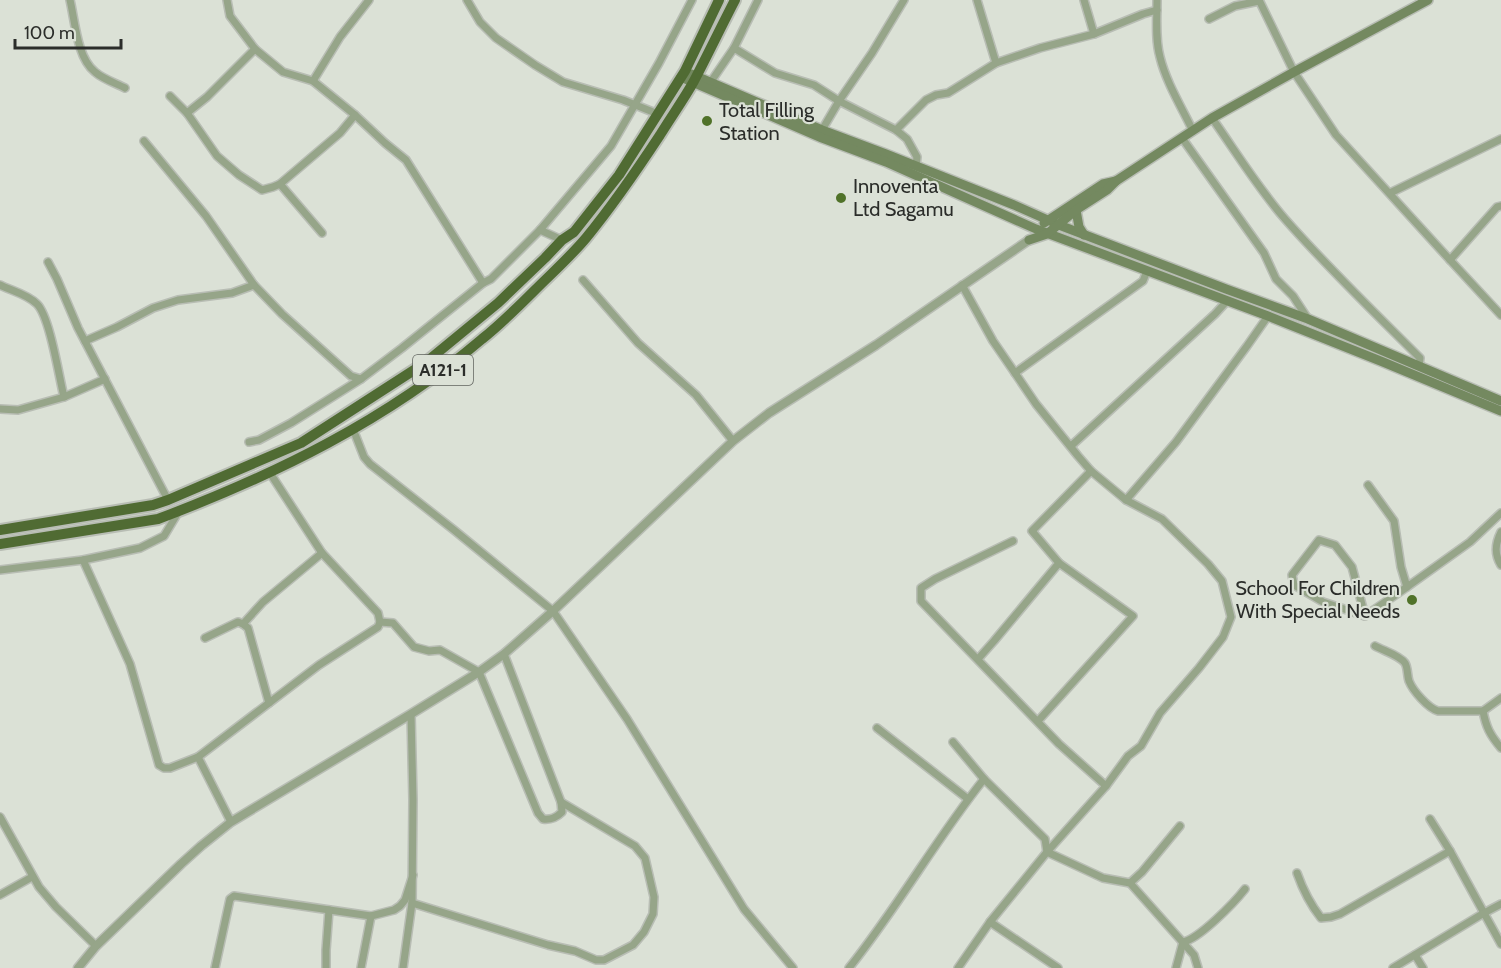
<svg xmlns="http://www.w3.org/2000/svg" width="1501" height="968" viewBox="0 0 1501 968" font-family="Cabin,sans-serif">
<style>
.lines{fill:none;stroke-linecap:round;stroke-linejoin:round}
.minor-casing{stroke:#b8bdb4;stroke-width:10}
.tertiary-casing{stroke:#b8bdb4;stroke-width:11}
.secondary-casing{stroke:#b8bdb4;stroke-width:12}
.trunk-casing{stroke:#b8bdb4;stroke-width:14}
.minor{stroke:#96a589;stroke-width:7}
.tertiary{stroke:#96a589;stroke-width:8}
.secondary{stroke:#748960;stroke-width:9}
.trunk{stroke:#506b33;stroke-width:10}
.poi-dot{fill:#507229;stroke:#dbe1d6;stroke-width:2}
.labels{text-anchor:middle;dominant-baseline:central;stroke-width:4.5;stroke-linejoin:round;paint-order:stroke}
.shield{fill:#dbe1d6;stroke:#60635e;stroke-width:1.5}
.shield-label{font-size:18px;font-weight:bold;fill:#2b2d2a}
.poi-label{font-size:20px;fill:#2b2d2a;stroke:#dbe1d6;text-anchor:start}
</style>
<rect width="100%" height="100%" fill="#dbe1d6"/>
<g class="lines">
<g class="minor-casing">
<g id="minor">
<path d="M70,0C75,21 77,58 95,72C103,79 115,83 125,88"/>
<path d="M227,0L230,16L255,49L283,72L313,81L355,115L385,143L406,160L483,283"/>
<path d="M467,0L480,22L496,38L535,65L563,82L623,100L658,114"/>
<path d="M977,0L996,63"/>
<path d="M1084,0L1094,34"/>
<path d="M1157,0C1157,19 1155,39 1160,57C1166,82 1182,108 1193,131"/>
<path d="M1259,0L1294,72L1336,135L1450,260L1501,315"/>
<path d="M1209,19L1235,6L1259,1"/>
<path d="M734,48L775,73L814,85L839,101L896,130L907,139L917,157L916,166"/>
<path d="M255,49L207,97L187,113L217,156L239,175L262,190L273,187L280,184L340,133L355,115"/>
<path d="M313,81L340,37L369,0"/>
<path d="M710,83L734,48L758,0"/>
<path d="M170,96L187,113"/>
<path d="M1212,118C1236,152 1258,188 1285,219C1328,268 1374,312 1420,358L1419,366"/>
<path d="M822,130L839,101L872,53L904,0"/>
<path d="M896,130L926,100L936,95L948,93L996,63L1040,48L1094,34L1143,14L1157,10"/>
<path d="M1182,138L1264,253L1276,279L1293,296L1308,319"/>
<path d="M144,141L206,216L254,285L282,314L351,376L361,379L402,348L483,283L491,279L540,230L611,146L659,63L692,0"/>
<path d="M280,184L322,233"/>
<path d="M1390,193L1501,139"/>
<path d="M540,230L562,240"/>
<path d="M1450,260L1497,207L1501,206"/>
<path d="M48,262L57,279L78,328L168,500"/>
<path d="M583,280L638,343L696,395L733,441"/>
<path d="M0,285C12,291 27,294 37,304C50,317 59,377 64,397"/>
<path d="M85,341L117,327L153,308L178,300L232,293L254,285"/>
<path d="M1015,373L1143,281L1147,271"/>
<path d="M0,409L18,410L64,397L105,379"/>
<path d="M353,429L364,457L370,464L454,530L553,611L627,719L744,909L793,968"/>
<path d="M249,442L259,440L291,423L361,379"/>
<path d="M1071,446L1215,314L1227,301"/>
<path d="M1126,500L1176,442L1247,346L1268,316"/>
<path d="M1501,532C1495,544 1494,554 1501,565"/>
<path d="M1319,540L1335,545L1352,567L1365,616L1323,602L1294,585L1292,575Z"/>
<path d="M1013,541L935,579L921,588V601L1059,744L1106,786"/>
<path d="M83,560L130,664L159,765L164,768H170L198,757L319,665L378,627L380,622L378,613L322,553L270,473"/>
<path d="M0,570L83,560L140,548L164,536L179,511"/>
<path d="M1407,587L1470,542L1501,513"/>
<path d="M1365,616L1407,587L1401,567L1394,521L1368,485"/>
<path d="M380,622L393,623L414,647L429,651L440,650L479,672L538,813L543,819C551,820 556,818 562,812L561,802L504,654"/>
<path d="M243,624L263,602L322,553"/>
<path d="M205,638L238,622L243,624L248,628L269,703"/>
<path d="M1375,646C1384,651 1399,655 1405,663C1408,668 1407,675 1409,681C1413,691 1428,708 1438,711H1483L1501,698"/>
<path d="M978,659L994,641L1059,563L1032,531L1091,471"/>
<path d="M1483,711C1486,727 1490,735 1501,748"/>
<path d="M1038,721L1133,616L1059,563"/>
<path d="M877,728L968,799"/>
<path d="M953,742L984,779L1045,839L1047,852L1103,878L1130,883L1194,955L1198,968"/>
<path d="M198,757L231,822"/>
<path d="M0,817L39,887L56,907L96,946"/>
<path d="M1430,819L1450,851L1501,944"/>
<path d="M1297,873C1303,890 1310,904 1321,918L1331,917L1340,914L1450,851"/>
<path d="M1130,883L1142,872L1180,826"/>
<path d="M0,895L32,877"/>
<path d="M412,903L548,945L575,951L596,960H604L633,945L644,932L653,914L654,897L645,858L635,846L561,802"/>
<path d="M990,922L1058,968"/>
<path d="M1415,955L1423,968"/>
<path d="M215,968L230,899L234,896L371,916L394,910L400,906L405,900L413,875"/>
<path d="M326,968V950L329,910"/>
<path d="M361,968L371,916"/>
<path d="M403,968L412,903L413,800L411,714"/>
<path d="M849,968C898,907 936,839 984,779"/>
<path d="M958,968L990,922L1047,852L1106,786L1128,756L1141,746L1160,713L1199,668L1223,637L1231,617L1222,581L1208,564L1162,519L1126,500L1091,471L1078,456L1036,404L1015,373L993,341L962,285"/>
<path d="M1176,968L1183,942C1199,939 1234,903 1245,889"/>
<path d="M1393,968L1484,913L1501,904"/>
</g>
</g>
<g class="tertiary-casing">
<path id="tertiary" d="M78,968L96,946L181,864L201,846L231,822L411,714L479,672L504,654L553,611L733,441L769,413L876,345L1029,240"/>
</g>
<g class="secondary-casing">
<g id="secondary">
<path d="M691,74L822,130L886,154L1014,205L1059,225L1226,289L1308,319L1501,401"/>
<path d="M681,77L822,138L886,162L1036,229L1268,316L1383,362L1501,411"/>
<path d="M1076,210L1079,227L1084,235"/>
<path d="M1044,223L1103,184L1116,181"/>
<path d="M1029,240L1047,234L1076,210L1107,190L1116,181L1212,118L1294,72L1428,0"/>
</g>
</g>
<g class="trunk-casing">
<g id="trunk">
<path d="M0,530L153,505L168,500L301,443L425,363L498,303L545,258L562,240L574,232L619,175L685,71L719,0"/>
<path d="M0,544L158,519C275,475 387,420 482,339C501,324 518,307 535,290C552,273 571,256 586,238C613,205 637,170 660,135C671,117 684,99 694,81C708,54 721,27 735,0"/>
</g>
</g>
<use href="#minor" class="minor"/>
<use href="#tertiary" class="tertiary"/>
<use href="#secondary" class="secondary"/>
<use href="#trunk" class="trunk"/>
</g>
<g class="poi-dot">
<circle cx="707" cy="121" r="6"/>
<circle cx="841" cy="198" r="6"/>
<circle cx="1412" cy="600" r="6"/>
</g>
<g class="labels">
<rect class="shield" x="413" y="355" width="60" height="30" rx="4.5"/>
<g class="shield-label">
<text x="443" y="370">A121-1</text>
</g>
<g class="poi-label">
<text x="719" y="110">Total Filling<tspan x="719" dy="23">Station</tspan></text>
<text x="853" y="186">Innoventa<tspan x="853" dy="23">Ltd Sagamu</tspan></text>
<text x="1400" y="588" text-anchor="end">School For Children<tspan x="1400" dy="23">With Special Needs</tspan></text>
</g>
</g>
<path d="M15 39v9h106v-9" fill="none" stroke="#2b2d2a" stroke-width="3"/>
<text x="24" y="39" font-size="18" fill="#2b2d2a" stroke="#dbe1d6" stroke-width="4.5" paint-order="stroke">100 m</text>
</svg>
